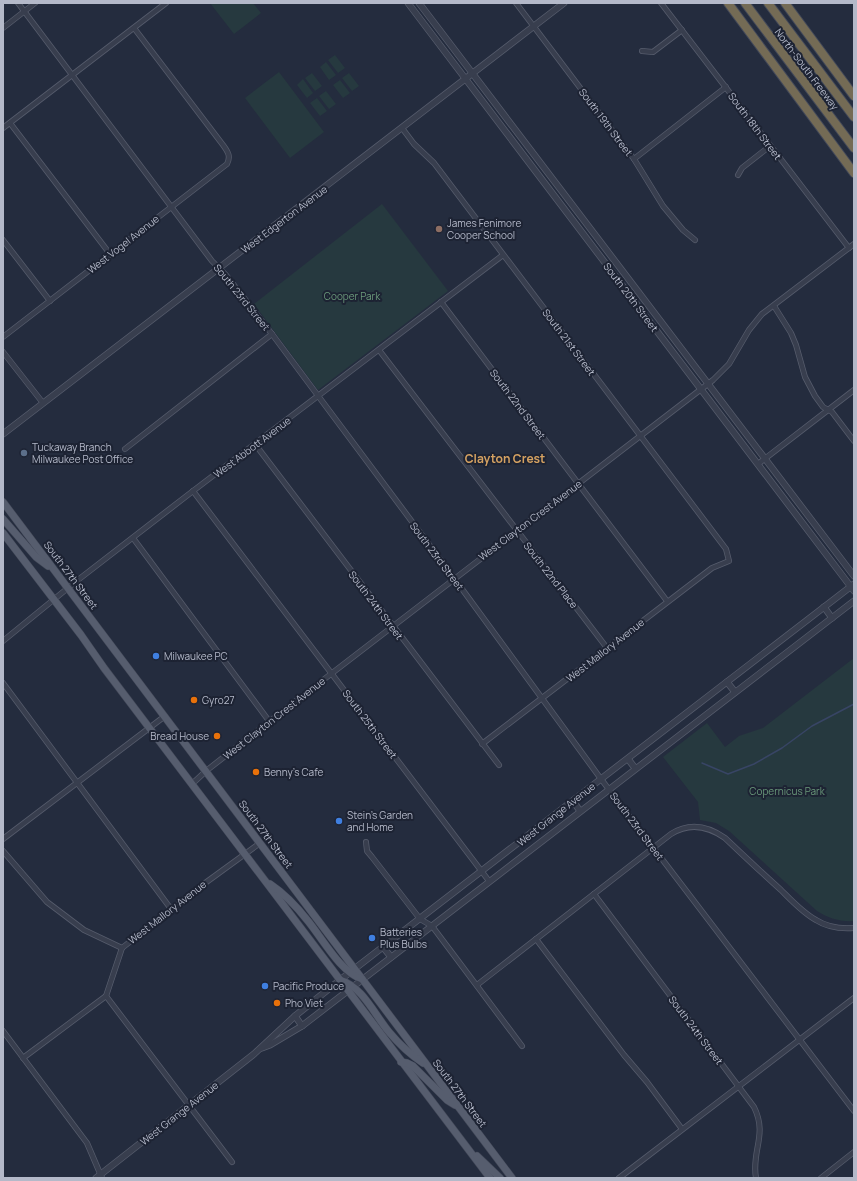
<svg xmlns="http://www.w3.org/2000/svg" width="857" height="1181" viewBox="0 0 857 1181" font-family="Manrope,sans-serif">
<style>
.green{fill:#26393f}
.lines{fill:none;stroke-linecap:round;stroke-linejoin:round}
.stream{stroke:#384565;stroke-width:1.5}
.minor-casing{stroke:#565c6c;stroke-width:6}
.tertiary-casing{stroke:#565c6c;stroke-width:7}
.primary-casing{stroke:#414757;stroke-width:8}
.motorway-casing{stroke:#434959;stroke-width:10}
.minor{stroke:#383e4e;stroke-width:4.5}
.tertiary{stroke:#383e4e;stroke-width:5.5}
.primary{stroke:#565d6e;stroke-width:7}
.motorway{stroke:#746b55;stroke-width:8}
.education-dot{fill:#8d6e63;stroke:#1d2333;stroke-width:1.5}
.service-dot{fill:#5c6f8a;stroke:#1d2333;stroke-width:1.5}
.shop-dot{fill:#3f7fe0;stroke:#1d2333;stroke-width:1.5}
.food-dot{fill:#e8710a;stroke:#1d2333;stroke-width:1.5}
.labels{text-anchor:middle;dominant-baseline:central;stroke-width:4;stroke-linejoin:round;paint-order:stroke}
.street-label{font-size:10px;fill:#b4b9c9;stroke:#1d2333}
.poi-label{font-size:10px;fill:#b4b9c9;stroke:#1d2333;text-anchor:start}
.park-label{font-size:10px;fill:#6b9a7b;stroke:#1d2333}
.quarter-label{font-size:12px;font-weight:bold;fill:#d5a262;stroke:#1d2333}
</style>
<rect width="100%" height="100%" fill="#242c3e"/>
<g class="green">
<path d="M210,3H253L261,13L234,34Z"/>
<path d="M335,55L345,68L338,73L328,60Z"/>
<path d="M326,62L336,75L329,80L320,67Z"/>
<path d="M279,72L324,132L290,158L245,98Z"/>
<path d="M312,73L322,86L315,91L305,78Z"/>
<path d="M349,73L359,86L352,91L342,78Z"/>
<path d="M303,79L313,93L307,98L297,85Z"/>
<path d="M340,80L350,93L343,98L333,85Z"/>
<path d="M326,91L336,104L329,109L319,96Z"/>
<path d="M317,98L327,111L320,116L310,103Z"/>
<path d="M382,204L448,291L318,390L254,304Z"/>
<path d="M854,658V921C840,922 828,918 817,911L729,831L716,823L700,820L698,802L663,757L707,723L725,747L739,736L763,728Z"/>
</g>
<g class="lines">
<path class="stream" d="M702,763L728,774L754,764L782,748L812,726L854,704"/>
<g class="minor-casing">
<g id="minor">
<path d="M18,3L212,261L226,275L272,334L454,578L601,779L854,1111"/>
<path d="M516,3L634,159L663,206L683,230L695,240"/>
<path d="M661,3L849,248"/>
<path d="M3,28L35,3"/>
<path d="M642,51L653,52L682,30"/>
<path d="M10,123L110,254"/>
<path d="M3,128L166,3"/>
<path d="M402,128L414,144L434,163L726,549L729,561L712,568L482,744"/>
<path d="M634,159L726,87"/>
<path d="M738,175L742,168L770,146"/>
<path d="M3,240L50,301"/>
<path d="M441,302L667,601"/>
<path d="M774,306L791,333L796,345L805,377L815,396L823,407L832,412L854,441"/>
<path d="M3,337L227,164C231,156 228,152 223,145L134,28"/>
<path d="M379,350L607,648"/>
<path d="M3,352L43,403"/>
<path d="M255,444L499,765"/>
<path d="M125,449L272,334"/>
<path d="M758,464L854,390"/>
<path d="M193,491L489,881"/>
<path d="M133,538L269,721"/>
<path d="M3,641L74,583L193,491L503,255"/>
<path d="M3,683L171,909"/>
<path d="M192,784L206,771L275,717L713,380L729,364L749,330L762,314L854,244"/>
<path d="M3,839L165,716"/>
<path d="M366,842L367,851L372,857L420,919L432,926L522,1046"/>
<path d="M3,851L47,902L84,930L122,948"/>
<path d="M594,894L754,1107C768,1135 751,1151 756,1178"/>
<path d="M536,939L624,1055L647,1082L682,1129"/>
<path d="M477,985L671,834C690,822 708,826 725,838C744,856 762,873 781,890C792,901 803,913 816,920C827,927 841,929 854,928"/>
<path d="M106,996L232,1162"/>
<path d="M3,1031L87,1143L102,1178"/>
<path d="M23,1058L106,996L122,948L201,886L260,843"/>
<path d="M619,1178L854,998"/>
<path d="M821,1178L854,1152"/>
</g>
</g>
<g class="tertiary-casing">
<g id="tertiary">
<path d="M408,3L854,591"/>
<path d="M419,3L854,576"/>
<path d="M3,434L564,3"/>
<path d="M824,607L832,618"/>
<path d="M727,682L735,692"/>
<path d="M628,759L635,768"/>
<path d="M573,801L580,811"/>
<path d="M383,947L391,957"/>
<path d="M295,1016L302,1026"/>
<path d="M262,1048L270,1045L302,1026L854,601"/>
<path d="M96,1178L254,1054L295,1016L340,980L854,584"/>
</g>
</g>
<g class="primary-casing">
<g id="primary">
<path d="M3,502L512,1178"/>
<path d="M3,519L36,557L48,566"/>
<path d="M3,533L81,635L104,668L490,1178"/>
<path d="M270,884C285,894 297,907 308,921C322,938 341,973 362,979"/>
<path d="M340,980C363,987 374,1014 389,1032C399,1044 411,1055 423,1063"/>
<path d="M401,1062L407,1063L413,1066L447,1100L455,1105"/>
<path d="M477,1156L500,1178"/>
</g>
</g>
<g class="motorway-casing">
<g id="motorway">
<path d="M728,3L854,173"/>
<path d="M745,3L854,148"/>
<path d="M768,3L854,117"/>
<path d="M785,3L854,96"/>
</g>
</g>
<use href="#minor" class="minor"/>
<use href="#tertiary" class="tertiary"/>
<use href="#primary" class="primary"/>
<use href="#motorway" class="motorway"/>
</g>
<circle class="education-dot" cx="439" cy="229" r="4"/>
<circle class="service-dot" cx="24" cy="453" r="4"/>
<g class="shop-dot">
<circle cx="156" cy="656" r="4"/>
<circle cx="339" cy="821" r="4"/>
<circle cx="372" cy="938" r="4"/>
<circle cx="265" cy="986" r="4"/>
</g>
<g class="food-dot">
<circle cx="194" cy="700" r="4"/>
<circle cx="217" cy="736" r="4"/>
<circle cx="256" cy="772" r="4"/>
<circle cx="277" cy="1003" r="4"/>
</g>
<g class="labels">
<g class="street-label">
<text transform="translate(807 69) rotate(53)">North-South Freeway</text>
<text transform="translate(606 122) rotate(53)">South 19th Street</text>
<text transform="translate(755 126) rotate(53)">South 18th Street</text>
<text transform="translate(284 219) rotate(-37)">West Edgerton Avenue</text>
<text transform="translate(123 244) rotate(-38)">West Vogel Avenue</text>
<text transform="translate(242 297) rotate(51)">South 23rd Street</text>
<text transform="translate(631 297) rotate(53)">South 20th Street</text>
<text transform="translate(569 342) rotate(53)">South 21st Street</text>
<text transform="translate(518 404) rotate(53)">South 22nd Street</text>
<text transform="translate(252 447) rotate(-37)">West Abbott Avenue</text>
<text transform="translate(530 520) rotate(-37)">West Clayton Crest Avenue</text>
<text transform="translate(437 556) rotate(53)">South 23rd Street</text>
<text transform="translate(71 575) rotate(53)">South 27th Street</text>
<text transform="translate(551 575) rotate(52)">South 22nd Place</text>
<text transform="translate(376 605) rotate(53)">South 24th Street</text>
<text transform="translate(605 650) rotate(-38)">West Mallory Avenue</text>
<text transform="translate(274 718) rotate(-38)">West Clayton Crest Avenue</text>
<text transform="translate(370 724) rotate(53)">South 25th Street</text>
<text transform="translate(556 814) rotate(-38)">West Grange Avenue</text>
<text transform="translate(637 826) rotate(53)">South 23rd Street</text>
<text transform="translate(266 834) rotate(53)">South 27th Street</text>
<text transform="translate(167 912) rotate(-38)">West Mallory Avenue</text>
<text transform="translate(696 1030) rotate(53)">South 24th Street</text>
<text transform="translate(460 1093) rotate(53)">South 27th Street</text>
<text transform="translate(179 1113) rotate(-38)">West Grange Avenue</text>
</g>
<g class="poi-label">
<text x="447" y="223">James Fenimore<tspan x="447" dy="12">Cooper School</tspan></text>
<text x="32" y="447">Tuckaway Branch<tspan x="32" dy="12">Milwaukee Post Office</tspan></text>
<text x="164" y="656">Milwaukee PC</text>
<text x="202" y="700">Gyro27</text>
<text x="209" y="736" text-anchor="end">Bread House</text>
<text x="264" y="772">Benny's Cafe</text>
<text x="347" y="815">Stein's Garden<tspan x="347" dy="12">and Home</tspan></text>
<text x="380" y="932">Batteries<tspan x="380" dy="12">Plus Bulbs</tspan></text>
<text x="273" y="986">Pacific Produce</text>
<text x="285" y="1003">Pho Viet</text>
</g>
<g class="park-label">
<text x="352" y="296">Cooper Park</text>
<text x="787" y="791">Copernicus Park</text>
</g>
<g class="quarter-label">
<text x="505" y="458">Clayton Crest</text>
</g>
</g>
<rect width="857" height="1181" fill="none" stroke="#b4b9c9" stroke-width="8"/>
</svg>
